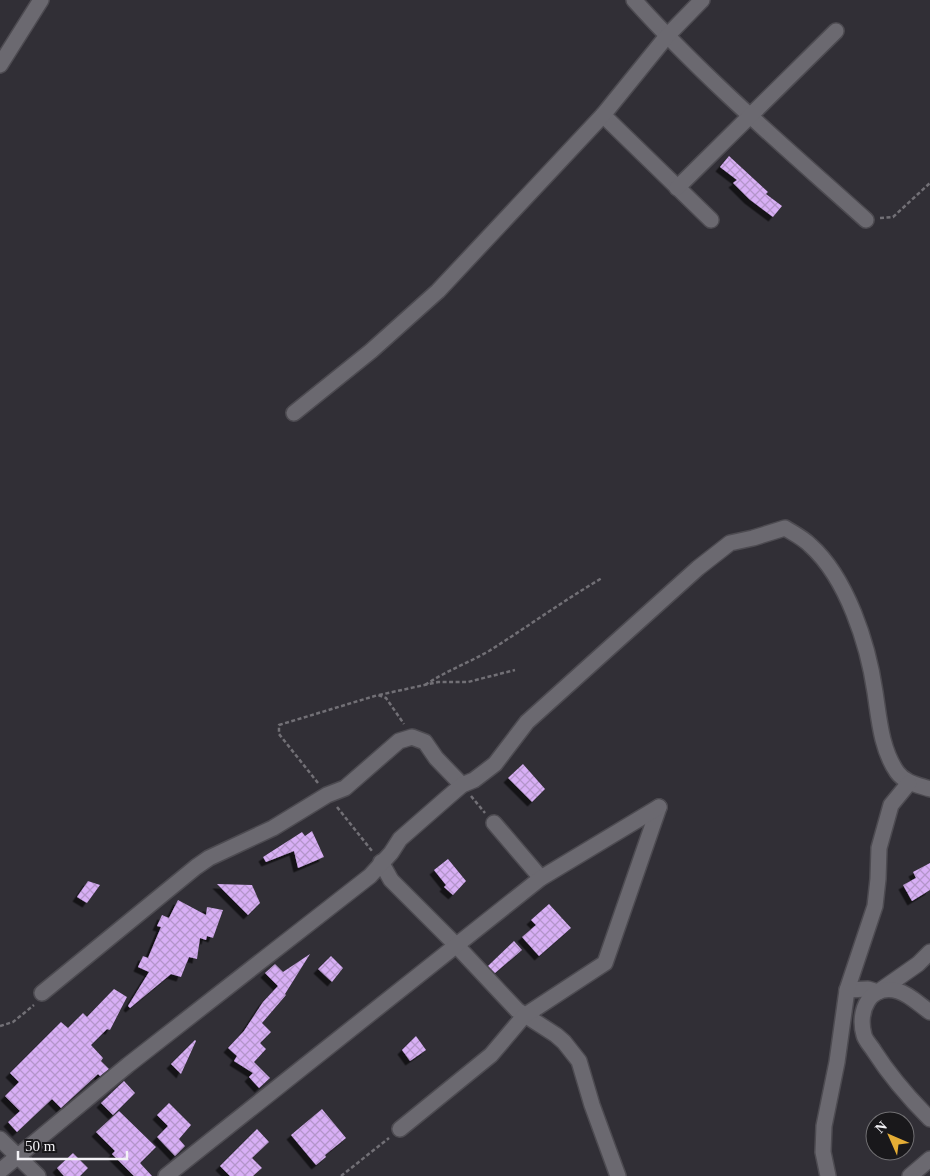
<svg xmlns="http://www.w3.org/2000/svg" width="930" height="1176" viewBox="0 0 930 1176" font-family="Georgia,serif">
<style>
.building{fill:url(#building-cross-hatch);filter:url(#shadow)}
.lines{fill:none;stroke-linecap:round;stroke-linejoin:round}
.minor-casing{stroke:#4d4b51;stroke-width:18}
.path{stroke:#727076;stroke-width:2.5;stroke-dasharray:4 2.5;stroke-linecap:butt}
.minor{stroke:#6b6970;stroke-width:15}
</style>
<defs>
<pattern id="building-cross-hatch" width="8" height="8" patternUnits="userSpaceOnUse" patternTransform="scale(1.25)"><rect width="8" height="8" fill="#d8aff5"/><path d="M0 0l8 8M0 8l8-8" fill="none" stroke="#b495ca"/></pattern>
<filter id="shadow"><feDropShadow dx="-4.5" dy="4.5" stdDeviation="0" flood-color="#0009"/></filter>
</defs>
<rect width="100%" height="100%" fill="#312f36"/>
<g class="building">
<path d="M729,156L768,192L766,194L782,206L773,217L749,199L733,183L737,180L720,167Z"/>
<path d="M523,764L545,789L532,802L508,778Z"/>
<path d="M312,831L324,857L298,868L294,851L266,862L263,857L302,832L305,836Z"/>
<path d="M448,859L466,881L453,895L444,887L446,885L434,870Z"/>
<path d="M930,863V890L912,901L903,885L916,878L913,872Z"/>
<path d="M88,881L100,885L87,903L77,897Z"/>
<path d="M217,884L252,885L260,903L248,915Z"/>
<path d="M178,900L206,915L207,907L223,910L213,938L207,936L206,940L200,938L197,959L189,957L181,977L171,974L130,1008L128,1006L149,972L138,967L143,956L148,958L161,927L157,926L162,915L169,918Z"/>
<path d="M549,904L571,928L539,956L522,937L536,925L531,920Z"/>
<path d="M514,941L522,950L495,973L488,966Z"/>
<path d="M310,954L285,994L286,995L262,1023L271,1032L260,1043L266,1049L254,1062L270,1078L259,1088L249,1077L253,1073L234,1061L237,1056L228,1048L244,1031L263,1002L278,986L265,973L275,964L283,972Z"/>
<path d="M331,956L343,968L332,982L318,969Z"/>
<path d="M114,989L127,997L110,1030L107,1029L91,1045L103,1058L101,1061L109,1069L100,1076L98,1074L61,1108L52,1099L17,1132L8,1122L20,1111L5,1096L19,1082L10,1073L61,1022L68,1028L83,1013L87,1017Z"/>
<path d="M416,1036L426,1050L410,1061L402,1050Z"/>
<path d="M195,1040L196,1041L181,1074L171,1064Z"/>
<path d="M124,1081L135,1093L113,1115L101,1103Z"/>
<path d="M169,1103L191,1125L179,1139L185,1146L175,1156L157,1137L168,1126L157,1115Z"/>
<path d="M322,1109L346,1138L325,1155L326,1157L316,1165L291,1135Z"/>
<path d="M119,1111L156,1147L140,1163L152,1176H134L112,1154L115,1151L96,1132Z"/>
<path d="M257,1129L269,1142L252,1158L262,1168L253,1176H230L220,1166Z"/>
<path d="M73,1153L88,1168L80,1176H64L57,1168Z"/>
</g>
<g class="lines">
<g class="minor-casing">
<g id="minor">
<path d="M634,0C705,79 787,149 866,220"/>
<path d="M0,65L41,0"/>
<path d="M603,115L711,220"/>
<path d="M677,188L836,31"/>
<path d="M294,413L371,351L438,291L603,115L667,36L702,0"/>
<path d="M494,823L541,878"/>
<path d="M381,862L391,880L456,945L517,1010L556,1035L564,1042L579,1061L592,1105L618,1176"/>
<path d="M847,990L868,989L878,992L918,964L930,952"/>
<path d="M42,993L196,867L209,858L273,828L327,795L345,788L399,741L412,737L425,742L436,758L462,785"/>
<path d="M930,1012C920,1005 909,994 898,991C870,983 857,1011 864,1035C865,1040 871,1046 874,1051C890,1076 909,1098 930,1119"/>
<path d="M400,1129L491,1055L524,1016L605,963L659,807"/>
<path d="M0,1139L38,1176"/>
<path d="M0,1171L128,1065L370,876L391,853L400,839L448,797L462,785L474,780L495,764L527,722L698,568L730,543L753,538L785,528C793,533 803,538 810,545C847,578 868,644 875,692C879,718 881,749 897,772C905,783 918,785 930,789"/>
<path d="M166,1176L541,878L659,807"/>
<path d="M828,1176L823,1152L824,1126L837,1062L847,990L875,906L878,879L879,848L891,805L909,783"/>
<path d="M910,1176L930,1159"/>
</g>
</g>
<g class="path">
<path d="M880,218L893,217L930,183"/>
<path d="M425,685C446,671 468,663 489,651C527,627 563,601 602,578"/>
<path d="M379,695L438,682H468L515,670"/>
<path d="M318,783L279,734V725L378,695L386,698L404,724"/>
<path d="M471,796L485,813"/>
<path d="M337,807L372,851"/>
<path d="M0,1026L13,1022L34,1005"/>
<path d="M341,1176L389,1138"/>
</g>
<use href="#minor" class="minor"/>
</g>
<g transform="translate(890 1136) rotate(315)"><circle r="24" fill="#19181b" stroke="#706f72"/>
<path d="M0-4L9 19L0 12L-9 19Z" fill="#e5ad35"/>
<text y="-8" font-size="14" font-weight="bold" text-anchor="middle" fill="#f2f1f5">N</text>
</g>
<path d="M18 1151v8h109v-8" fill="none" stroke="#f2f1f5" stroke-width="2.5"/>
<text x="25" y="1151" font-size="15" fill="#f2f1f5" stroke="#19181b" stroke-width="4" paint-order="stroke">50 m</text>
</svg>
